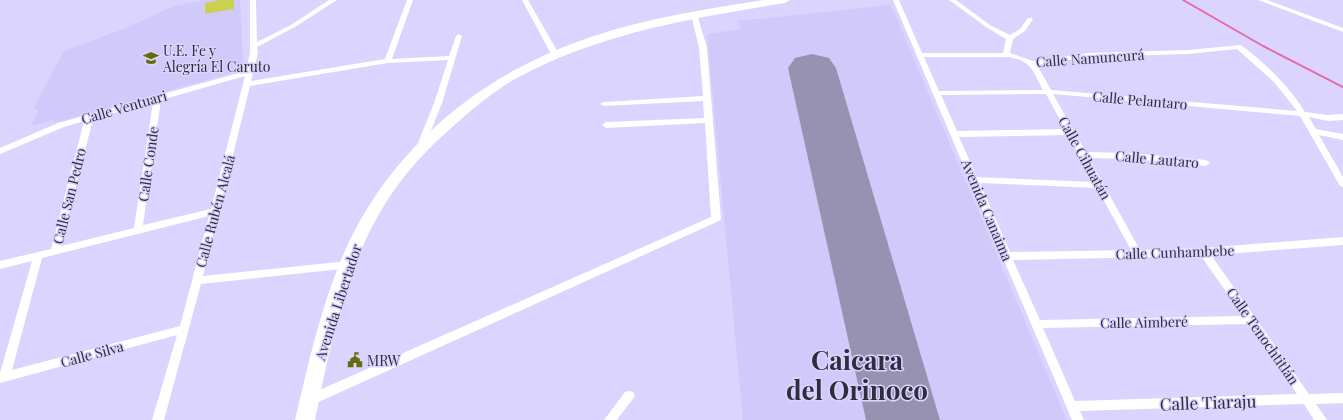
<svg xmlns="http://www.w3.org/2000/svg" width="1343" height="420" viewBox="0 0 1343 420" font-family="'Playfair Display',serif">
<style>
.built{fill:#d1c9fa}
.green{fill:#cad050}
.lines{fill:none;stroke-linecap:round;stroke-linejoin:round}
.stream{stroke:#e56ca7;stroke-width:2}
.runway{fill:#9792b2;fill-rule:evenodd}
.minor{fill:#fff;fill-rule:evenodd}
.trunk{fill:#fff;fill-rule:evenodd}
.labels{text-anchor:middle;dominant-baseline:central;stroke-width:3;stroke-linejoin:round;paint-order:stroke}
.poi-label{font-size:14px;fill:#2f2c3c;stroke:#dad4fe;text-anchor:start}
.street-label{font-size:14px;fill:#2f2c3c;stroke:#dad4fe}
.near-street-label{font-size:17px;fill:#2f2c3c;stroke:#dad4fe}
.near-town-label{font-size:26px;font-weight:bold;fill:#2f2c3c;stroke:#dad4fe}
</style>
<rect width="100%" height="100%" fill="#dad4fe"/>
<g class="built">
<path d="M205,0H240L243,66L242,70L54,123L53,120L31,126L39,109H33L64,51L126,28L174,6Z"/>
<path d="M891,5L1067,420H743L707,34L741,29L738,21Z"/>
</g>
<path class="green" d="M220,0H234V9L205,14V3Z"/>
<g class="lines">
<path class="stream" d="M1183,0L1263,46L1343,87"/>
<path class="runway" d="M812,54L829,58L836,68L940,420H866L788,68L795,58Z"/>
<g class="minor">
<path d="M250,0H256L257,42L291,25L329,0H337L295,27L257,47L258,53L251,81L385,59L407,0H413L392,59L449,56L456,36L459,34L462,36L442,103L424,148L420,151L416,148L434,103L448,60L388,63L250,86L203,276L348,261L351,262L353,265L351,268L201,284L164,420H152L177,335L0,383V373L32,261L0,269V261L51,249L84,121L64,127L0,154V148L58,123L246,71L250,53ZM245,76L211,209L143,225L161,100ZM153,102L134,228L61,246L93,119ZM209,216L180,326L12,370L42,258Z"/>
<path d="M522,0H528L559,54L558,56H555L551,54Z"/>
<path d="M893,0H899L922,53H1003L1006,39L986,27L949,0H956L990,25L1010,35L1020,29L1028,18H1032L1033,19L1025,31L1013,39L1010,53L1033,61L1089,53L1188,50L1241,45C1266,64 1288,85 1305,112L1328,115L1343,114V120L1328,121L1309,117L1316,129L1343,134V140L1319,135L1343,177V187L1340,186L1300,116L1053,94L1086,152L1131,153L1206,160L1210,163L1206,166L1131,159L1089,158L1140,250L1204,248L1343,237V245L1211,255L1309,394L1343,393V403L1316,404L1327,420H1314L1304,404L1080,411L1084,420H1072ZM1237,49L1274,82L1297,111L1051,90L1037,65L1089,57L1188,54ZM924,57H1009C1033,62 1032,70 1043,90L939,91ZM1046,94L1065,129L957,131L941,95ZM1068,135L1094,182L977,177L959,137ZM980,183L1097,188L1131,250L1010,252ZM1201,256L1243,316L1040,320L1013,260ZM1249,324L1297,394L1075,401L1043,328Z"/>
<path d="M1258,0H1267L1343,28V32Z"/>
<path d="M694,12L697,14L707,48L721,219L719,221L314,404L310,405L306,404L304,400L306,396L711,217L705,123L606,128L602,125L606,122L704,118L703,101L604,106L600,104L604,102L703,96L699,48L691,14Z"/>
<path d="M629,391L633,392L635,396L617,420H604L625,392Z"/>
</g>
<path class="trunk" d="M763,0H790L785,3C692,18 599,33 515,79C491,93 470,111 449,130C412,162 383,200 363,246C339,301 327,361 315,420H295C309,361 322,300 348,244C396,143 485,72 591,37C647,18 706,9 763,0Z"/>
</g>
<defs>
<g id="school-bare" transform="scale(1.2)"><path d="M0-5L7-2L0 1L-7-2ZM-4 1L0 2.5L4 1V4Q0 6-4 4Z" fill="#686b0d" stroke="#dad4fe" stroke-width="2.5" paint-order="stroke"/></g>
<g id="civic-bare" transform="scale(1.2)"><path d="M-.6-6.5H3V-4.5H.6V-3L4-1V1h2V6H-6V1h2V-1L-.6-3ZM-1.2 2.5V6h2.4V2.5Z" fill="#686b0d" stroke="#dad4fe" stroke-width="2.5" paint-order="stroke"/></g>
</defs>
<g fill-rule="evenodd">
<use href="#school-bare" x="151" y="58"/>
<use href="#civic-bare" x="355" y="360"/>
</g>
<g class="labels">
<g class="poi-label">
<text x="163" y="50">U.E. Fe y<tspan x="163" dy="16">Alegría El Caruto</tspan></text>
<text x="367" y="360">MRW</text>
</g>
<g class="street-label">
<text transform="translate(1090 58) rotate(-4)">Calle Namuncurá</text>
<text transform="translate(1140 100) rotate(5)">Calle Pelantaro</text>
<text transform="translate(124 107) rotate(-16)">Calle Ventuari</text>
<text transform="translate(1085 158) rotate(61)">Calle Cihuatán</text>
<text transform="translate(1157 159) rotate(5)">Calle Lautaro</text>
<text transform="translate(148 164) rotate(-82)">Calle Conde</text>
<text transform="translate(69 196) rotate(-76)">Calle San Pedro</text>
<text transform="translate(987 210) rotate(67)">Avenida Canaima</text>
<text transform="translate(215 211) rotate(-75)">Calle Rubén Alcalá</text>
<text transform="translate(1175 252) rotate(-2)">Calle Cunhambebe</text>
<text transform="translate(338 302) rotate(-72)">Avenida Libertador</text>
<text transform="translate(1144 322) rotate(-1)">Calle Aimberé</text>
<text transform="translate(1263 336) rotate(55)">Calle Tenochtitlán</text>
<text transform="translate(92 354) rotate(-15)">Calle Silva</text>
</g>
<g class="near-street-label">
<text transform="translate(1208 402) rotate(-2)">Calle Tiaraju</text>
</g>
<g class="near-town-label">
<text x="857" y="359">Caicara<tspan x="857" dy="30">del Orinoco</tspan></text>
</g>
</g>
</svg>
